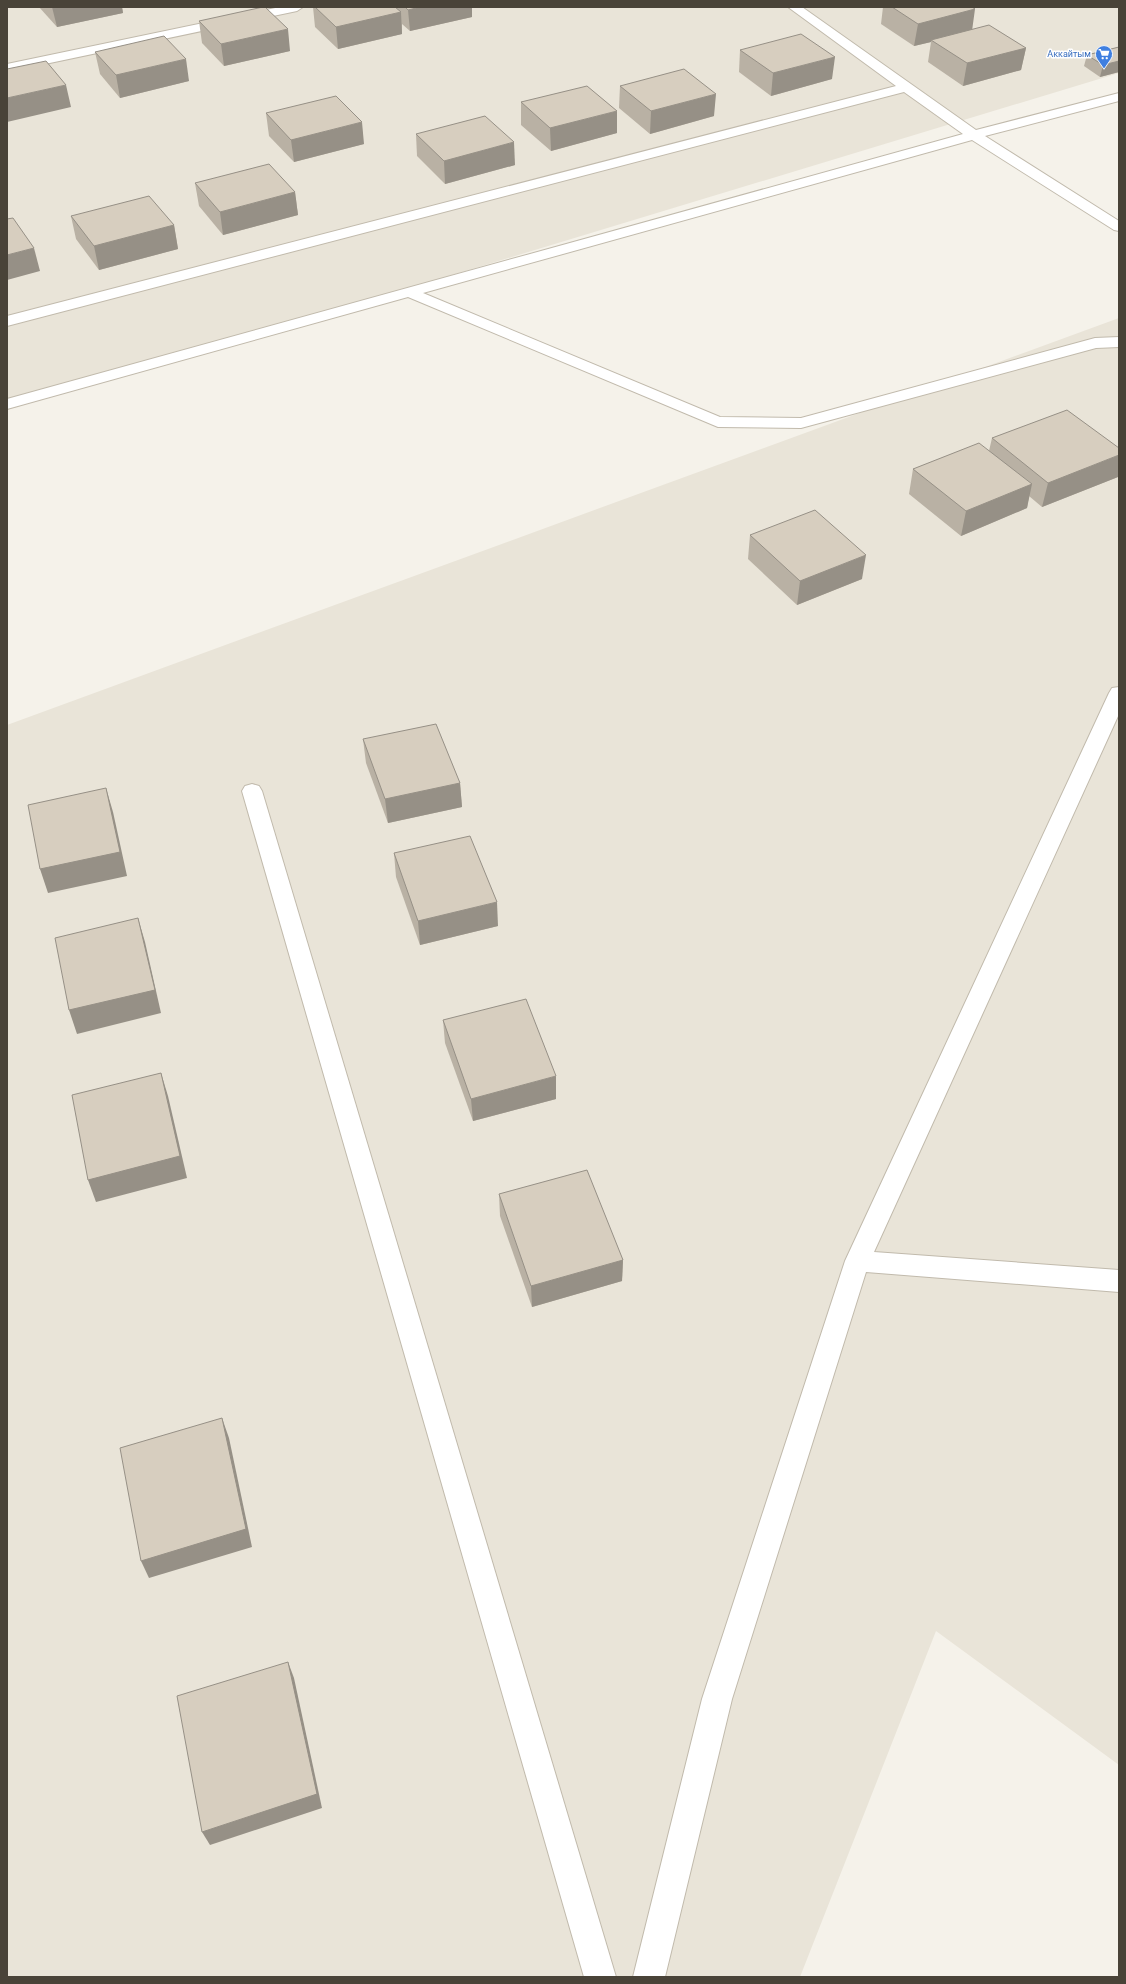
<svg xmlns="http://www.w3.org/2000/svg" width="1126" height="1984" viewBox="0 0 1126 1984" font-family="Roboto,sans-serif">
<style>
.residential{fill:#e9e4d8}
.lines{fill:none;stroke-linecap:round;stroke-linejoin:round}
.minor-casing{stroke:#c1baac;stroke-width:2}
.minor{fill:#fff;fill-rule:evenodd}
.wall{fill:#b9b1a4}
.shaded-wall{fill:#969086}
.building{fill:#d7cebf;stroke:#969086}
.labels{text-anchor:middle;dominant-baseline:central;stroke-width:3;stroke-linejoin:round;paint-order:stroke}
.far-shop-label{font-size:9px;fill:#366cbe;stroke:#fff;text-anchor:end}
</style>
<rect width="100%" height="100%" fill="#f5f2ea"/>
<g class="residential">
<path d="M7,7H1119V73L7,410Z"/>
<path d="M1119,318V1765L936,1631L800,1977H7V725Z"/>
</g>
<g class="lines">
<g class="minor-casing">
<g id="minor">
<path d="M280,7H303L297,11L7,72V64Z"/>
<path d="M788,7H802L976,130L1119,93V101L985,136L1119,221V231L1114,230L972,140L423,293L720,417L801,418L1095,338L1119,337V347L1096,348L801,428L718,427L408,297L7,409V399L963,134L904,92L7,326V316L896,86Z"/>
<path d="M1119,687V714L874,1252L1119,1270V1292L866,1272L732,1699L665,1977H633L702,1699L845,1261L1109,693L1112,688Z"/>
<path d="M252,784L259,786L262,791L616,1977H584L242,791L245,786Z"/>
</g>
</g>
<use href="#minor" class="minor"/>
</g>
<g class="wall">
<path d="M39,7H122L123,13L57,27Z"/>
<path d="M313,7H472V17L410,31L402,24V34L338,49L315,27Z"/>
<path d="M883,7H972V29L1026,48L1021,70L963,86L928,62L931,42L914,46L881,24Z"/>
<path d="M199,21L290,51L224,66L202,43Z"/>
<path d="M1119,47V72L1100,77L1084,66L1087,55Z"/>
<path d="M740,50L832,79L771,96L739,72Z"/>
<path d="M95,52L189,81L120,98L100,74Z"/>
<path d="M620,86L714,116L650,134L619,108Z"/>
<path d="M521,102L617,133L551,151L521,125Z"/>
<path d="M266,113L364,144L294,162L269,136Z"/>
<path d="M416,134L515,165L445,184L417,156Z"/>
<path d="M195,183L295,192L298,215L223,235L199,206Z"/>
<path d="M71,216L174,225L178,249L99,270L76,239Z"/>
<path d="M992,438L1118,477L1042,507L1029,496L1027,508L961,536L909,494L913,469L989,451Z"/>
<path d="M750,535L862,579L797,605L748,559Z"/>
<path d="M363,739L460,783L462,807L388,823L366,763Z"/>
<path d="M394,853L498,926L420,945L396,877Z"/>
<path d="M443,1020L556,1099L473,1121L445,1043Z"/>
<path d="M499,1194L623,1260L622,1281L532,1307L500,1216Z"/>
</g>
<g class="shaded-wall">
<path d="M52,7H122L123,13L57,27Z"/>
<path d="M420,7H472V17L410,31L408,10Z"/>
<path d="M975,9L972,31L931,40V42L914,46L918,24Z"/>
<path d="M401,12L402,34L338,49L336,27Z"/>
<path d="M288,29L290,51L224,66L221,44Z"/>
<path d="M1026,48L1021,70L963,86L967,63Z"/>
<path d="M835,57L832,79L771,96L773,73Z"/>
<path d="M186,59L189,81L120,98L116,75Z"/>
<path d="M1119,61V72L1100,77L1103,65Z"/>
<path d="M66,85L71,107L7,122V98Z"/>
<path d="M716,94L714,116L650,134L651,111Z"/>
<path d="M617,111V133L551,151L550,128Z"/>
<path d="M362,122L364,144L294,162L291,140Z"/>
<path d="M514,142L515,165L445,184L444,161Z"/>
<path d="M295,192L298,215L223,235L220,212Z"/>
<path d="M174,225L178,249L99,270L94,246Z"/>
<path d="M34,248L40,271L7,280V255Z"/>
<path d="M1119,455V473L1118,477L1042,507L1048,483Z"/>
<path d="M1032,484L1027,508L961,536L966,511Z"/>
<path d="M866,555L862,579L797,605L800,581Z"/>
<path d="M460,783L462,807L388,823L385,799Z"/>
<path d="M106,788L113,812L127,876L48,893L40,869Z"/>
<path d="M497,902L498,926L420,945L418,921Z"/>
<path d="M138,918L145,942L161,1013L77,1034L69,1010Z"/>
<path d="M161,1073L168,1096L187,1178L96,1202L88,1180Z"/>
<path d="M556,1076V1099L473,1121L471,1099Z"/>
<path d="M623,1260L622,1281L532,1307L531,1286Z"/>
<path d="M222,1418L229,1438L252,1547L149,1578L141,1561Z"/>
<path d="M288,1662L294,1678L322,1808L210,1845L202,1832Z"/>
</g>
<g class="building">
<path d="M263,7H265L288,29L221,44L199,21Z"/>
<path d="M315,7H395L401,12L336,27Z"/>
<path d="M405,7H420L408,10Z"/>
<path d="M892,7H972L975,9L918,24Z"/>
<path d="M989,25L1026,48L967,63L931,40Z"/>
<path d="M801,34L835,57L773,73L740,50Z"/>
<path d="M164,36L186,59L116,75L95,52Z"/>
<path d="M1119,47V61L1103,65L1087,55Z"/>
<path d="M46,61L66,85L7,98V69Z"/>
<path d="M684,69L716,94L651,111L620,86Z"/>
<path d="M587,86L617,111L550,128L521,102Z"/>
<path d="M336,96L362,122L291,140L266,113Z"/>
<path d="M485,116L514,142L444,161L416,134Z"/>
<path d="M269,164L295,192L220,212L195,183Z"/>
<path d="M149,196L174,225L94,246L71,216Z"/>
<path d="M13,218L34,248L7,255V219Z"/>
<path d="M1067,410L1119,448V455L1048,483L992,438Z"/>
<path d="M979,443L1032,484L966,511L913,469Z"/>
<path d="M815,510L866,555L800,581L750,535Z"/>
<path d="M436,724L460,783L385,799L363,739Z"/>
<path d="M106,788L120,852L40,869L28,805Z"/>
<path d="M470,836L497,902L418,921L394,853Z"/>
<path d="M138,918L155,990L69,1010L55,938Z"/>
<path d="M526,999L556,1076L471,1099L443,1020Z"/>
<path d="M161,1073L180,1156L88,1180L72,1095Z"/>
<path d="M587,1170L623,1260L531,1286L499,1194Z"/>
<path d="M222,1418L246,1529L141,1561L120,1448Z"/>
<path d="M288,1662L317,1794L202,1832L177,1696Z"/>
</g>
<defs>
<g id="supermarket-pin" transform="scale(0.9)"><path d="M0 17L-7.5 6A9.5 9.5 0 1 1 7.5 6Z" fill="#3f7fe0" stroke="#fff"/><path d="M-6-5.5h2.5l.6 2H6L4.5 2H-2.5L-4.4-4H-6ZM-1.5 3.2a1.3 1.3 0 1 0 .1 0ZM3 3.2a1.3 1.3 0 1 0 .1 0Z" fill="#fff"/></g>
</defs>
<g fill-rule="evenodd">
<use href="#supermarket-pin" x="1104" y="54"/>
</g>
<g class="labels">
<g class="far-shop-label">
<text x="1091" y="54">Аккайтым</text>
</g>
</g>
<rect width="1126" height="1984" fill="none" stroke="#494338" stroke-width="16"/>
</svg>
